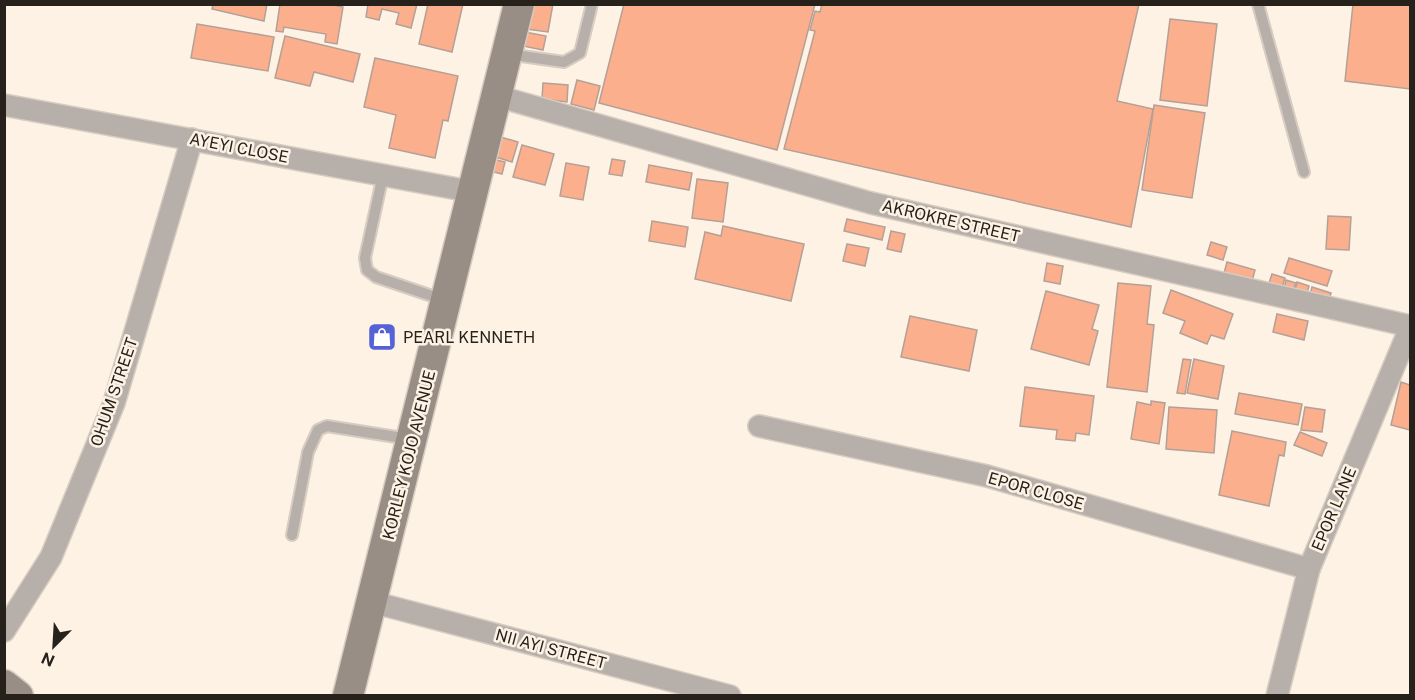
<svg xmlns="http://www.w3.org/2000/svg" width="1415" height="700" viewBox="0 0 1415 700" font-family="'Public Sans',sans-serif">
<style>
.building{fill:#fcaf8d;stroke:#b4a097;stroke-width:1.5}
.lines{fill:none;stroke-linecap:round;stroke-linejoin:round}
.lane-casing{stroke:#d7ccc1;stroke-width:14}
.street-casing{stroke:#d7ccc1;stroke-width:24}
.secondary-casing{stroke:#d7ccc1;stroke-width:33}
.lane{stroke:#b7afa9;stroke-width:10}
.street{stroke:#b7afa9;stroke-width:21}
.secondary{stroke:#998e85;stroke-width:30}
.labels{text-anchor:middle;dominant-baseline:central;stroke-width:5;stroke-linejoin:round;paint-order:stroke}
.street-label{font-size:16px;fill:#27211b;stroke:#fef2e5}
.poi-label{font-size:16px;fill:#27211b;stroke:#fef2e5;text-anchor:start}
</style>
<rect width="100%" height="100%" fill="#fef2e5"/>
<g class="building">
<path d="M213,4H267L264,21L212,9Z"/>
<path d="M280,4H328L343,7L337,44L325,42L326,34L284,27L283,32L276,31Z"/>
<path d="M368,4H417L411,28L396,24L399,13L382,9L379,20L366,17Z"/>
<path d="M428,4H463L452,52L419,44Z"/>
<path d="M531,4H553L548,32L527,29Z"/>
<path d="M624,4H815L777,150L599,103Z"/>
<path d="M822,4H1139L1117,101L1153,109L1131,227L784,149L815,31L810,30L815,11L820,12Z"/>
<path d="M1353,4H1410V89L1345,81Z"/>
<path d="M1170,19L1217,24L1207,106L1160,100Z"/>
<path d="M197,24L274,37L268,71L191,58Z"/>
<path d="M525,32L546,36L543,50L523,46Z"/>
<path d="M285,36L360,54L353,82L314,72L310,86L275,78Z"/>
<path d="M375,58L458,76L448,121L443,120L435,158L389,148L396,115L364,107Z"/>
<path d="M577,80L600,86L594,110L571,104Z"/>
<path d="M543,83L568,85L567,102L542,99Z"/>
<path d="M1154,105L1205,113L1192,198L1142,190Z"/>
<path d="M494,135L518,142L512,162L489,155Z"/>
<path d="M522,145L554,154L545,185L513,177Z"/>
<path d="M489,158L505,162L502,174L486,170Z"/>
<path d="M612,159L625,161L622,176L609,174Z"/>
<path d="M566,163L589,167L583,200L560,196Z"/>
<path d="M649,165L692,173L689,190L646,182Z"/>
<path d="M697,179L728,183L723,222L692,218Z"/>
<path d="M1328,216L1351,217L1349,250L1326,249Z"/>
<path d="M847,219L885,227L882,240L844,231Z"/>
<path d="M652,221L688,227L685,247L649,241Z"/>
<path d="M723,226L804,244L791,301L695,279L705,232L721,236Z"/>
<path d="M891,231L905,234L901,252L887,249Z"/>
<path d="M1211,242L1227,247L1223,260L1207,255Z"/>
<path d="M847,244L869,248L865,266L843,261Z"/>
<path d="M1289,258L1332,271L1327,286L1284,273Z"/>
<path d="M1227,262L1255,270L1251,285L1223,277Z"/>
<path d="M1047,263L1063,266L1060,284L1044,281Z"/>
<path d="M1272,274L1285,278L1281,291L1268,286Z"/>
<path d="M1286,280L1296,283L1293,291L1284,289Z"/>
<path d="M1297,282L1309,286L1307,293L1295,290Z"/>
<path d="M1118,283L1151,286L1147,324L1154,325L1147,392L1107,387Z"/>
<path d="M1312,287L1331,293L1329,300L1310,295Z"/>
<path d="M1171,290L1233,314L1224,339L1211,335L1207,344L1180,333L1185,321L1163,313Z"/>
<path d="M1046,291L1099,305L1092,329L1098,331L1089,365L1031,349Z"/>
<path d="M1277,314L1308,321L1304,340L1273,332Z"/>
<path d="M910,316L977,330L969,371L901,357Z"/>
<path d="M1183,359L1191,360L1185,394L1177,393Z"/>
<path d="M1194,359L1224,366L1218,399L1187,393Z"/>
<path d="M1401,382L1410,385V430L1391,425Z"/>
<path d="M1025,387L1094,396L1089,435L1076,433L1075,441L1056,439L1057,430L1020,426Z"/>
<path d="M1239,393L1302,404L1298,425L1235,414Z"/>
<path d="M1151,401L1165,403L1159,444L1131,439L1137,402L1151,405Z"/>
<path d="M1169,407L1217,410L1214,453L1166,449Z"/>
<path d="M1305,407L1325,410L1322,432L1301,430Z"/>
<path d="M1232,431L1286,442L1284,456L1279,455L1269,506L1219,495Z"/>
<path d="M1300,432L1327,443L1322,456L1294,445Z"/>
</g>
<g class="lines">
<g class="lane-casing">
<g id="lane">
<path d="M1258,4L1304,172"/>
<path d="M507,54L564,62L580,53L592,4"/>
<path d="M383,175L365,258L367,270L376,277L444,300"/>
<path d="M292,535L308,452L318,430L327,426L409,439"/>
</g>
</g>
<g class="street-casing">
<g id="street">
<path d="M497,96L871,203L1410,326"/>
<path d="M4,105L474,192"/>
<path d="M759,426L987,476L1309,569"/>
<path d="M372,602L730,696"/>
<path d="M4,631L51,557L114,403L192,139"/>
<path d="M1277,696L1309,569L1410,328"/>
</g>
</g>
<g class="secondary-casing">
<g id="secondary">
<path d="M4,685L18,696"/>
<path d="M348,696L519,4"/>
</g>
</g>
<use href="#lane" class="lane"/>
<use href="#street" class="street"/>
<use href="#secondary" class="secondary"/>
</g>
<defs>
<g id="shop-square" transform="scale(1.5)"><rect x="-9" y="-9" width="18" height="18" rx="4" fill="#5461d7" stroke="#fef2e5"/><path d="M-5-2.5h2.3a2.7 3.5 0 0 1 5.4 0H5L5.5 6h-11ZM-1.5-2.5h3a1.5 2.3 0 0 0-3 0Z" fill="#fff"/></g>
</defs>
<g fill-rule="evenodd">
<use href="#shop-square" x="382" y="337"/>
</g>
<g class="labels">
<g class="street-label">
<text transform="translate(239 148) rotate(11)">AYEYI CLOSE</text>
<text transform="translate(951 221) rotate(13)">AKROKRE STREET</text>
<text transform="translate(114 392) rotate(-71)">OHUM STREET</text>
<text transform="translate(409 455) rotate(-76)">KORLEY KOJO AVENUE</text>
<text transform="translate(1036 491) rotate(16)">EPOR CLOSE</text>
<text transform="translate(1334 509) rotate(-67)">EPOR LANE</text>
<text transform="translate(551 649) rotate(15)">NII AYI STREET</text>
</g>
<g class="poi-label">
<text x="403" y="337">PEARL KENNETH</text>
</g>
</g>
<rect width="1415" height="700" fill="none" stroke="#27211b" stroke-width="12"/>
<g transform="translate(54 646) rotate(204)" stroke="#fef2e5" stroke-width="4.5" paint-order="stroke">
<path d="M0-4.5L10 22L0 15L-10 22Z" fill="#27211b"/>
<text y="-9" font-size="16" font-weight="bold" text-anchor="middle" fill="#27211b">N</text>
</g>
</svg>
